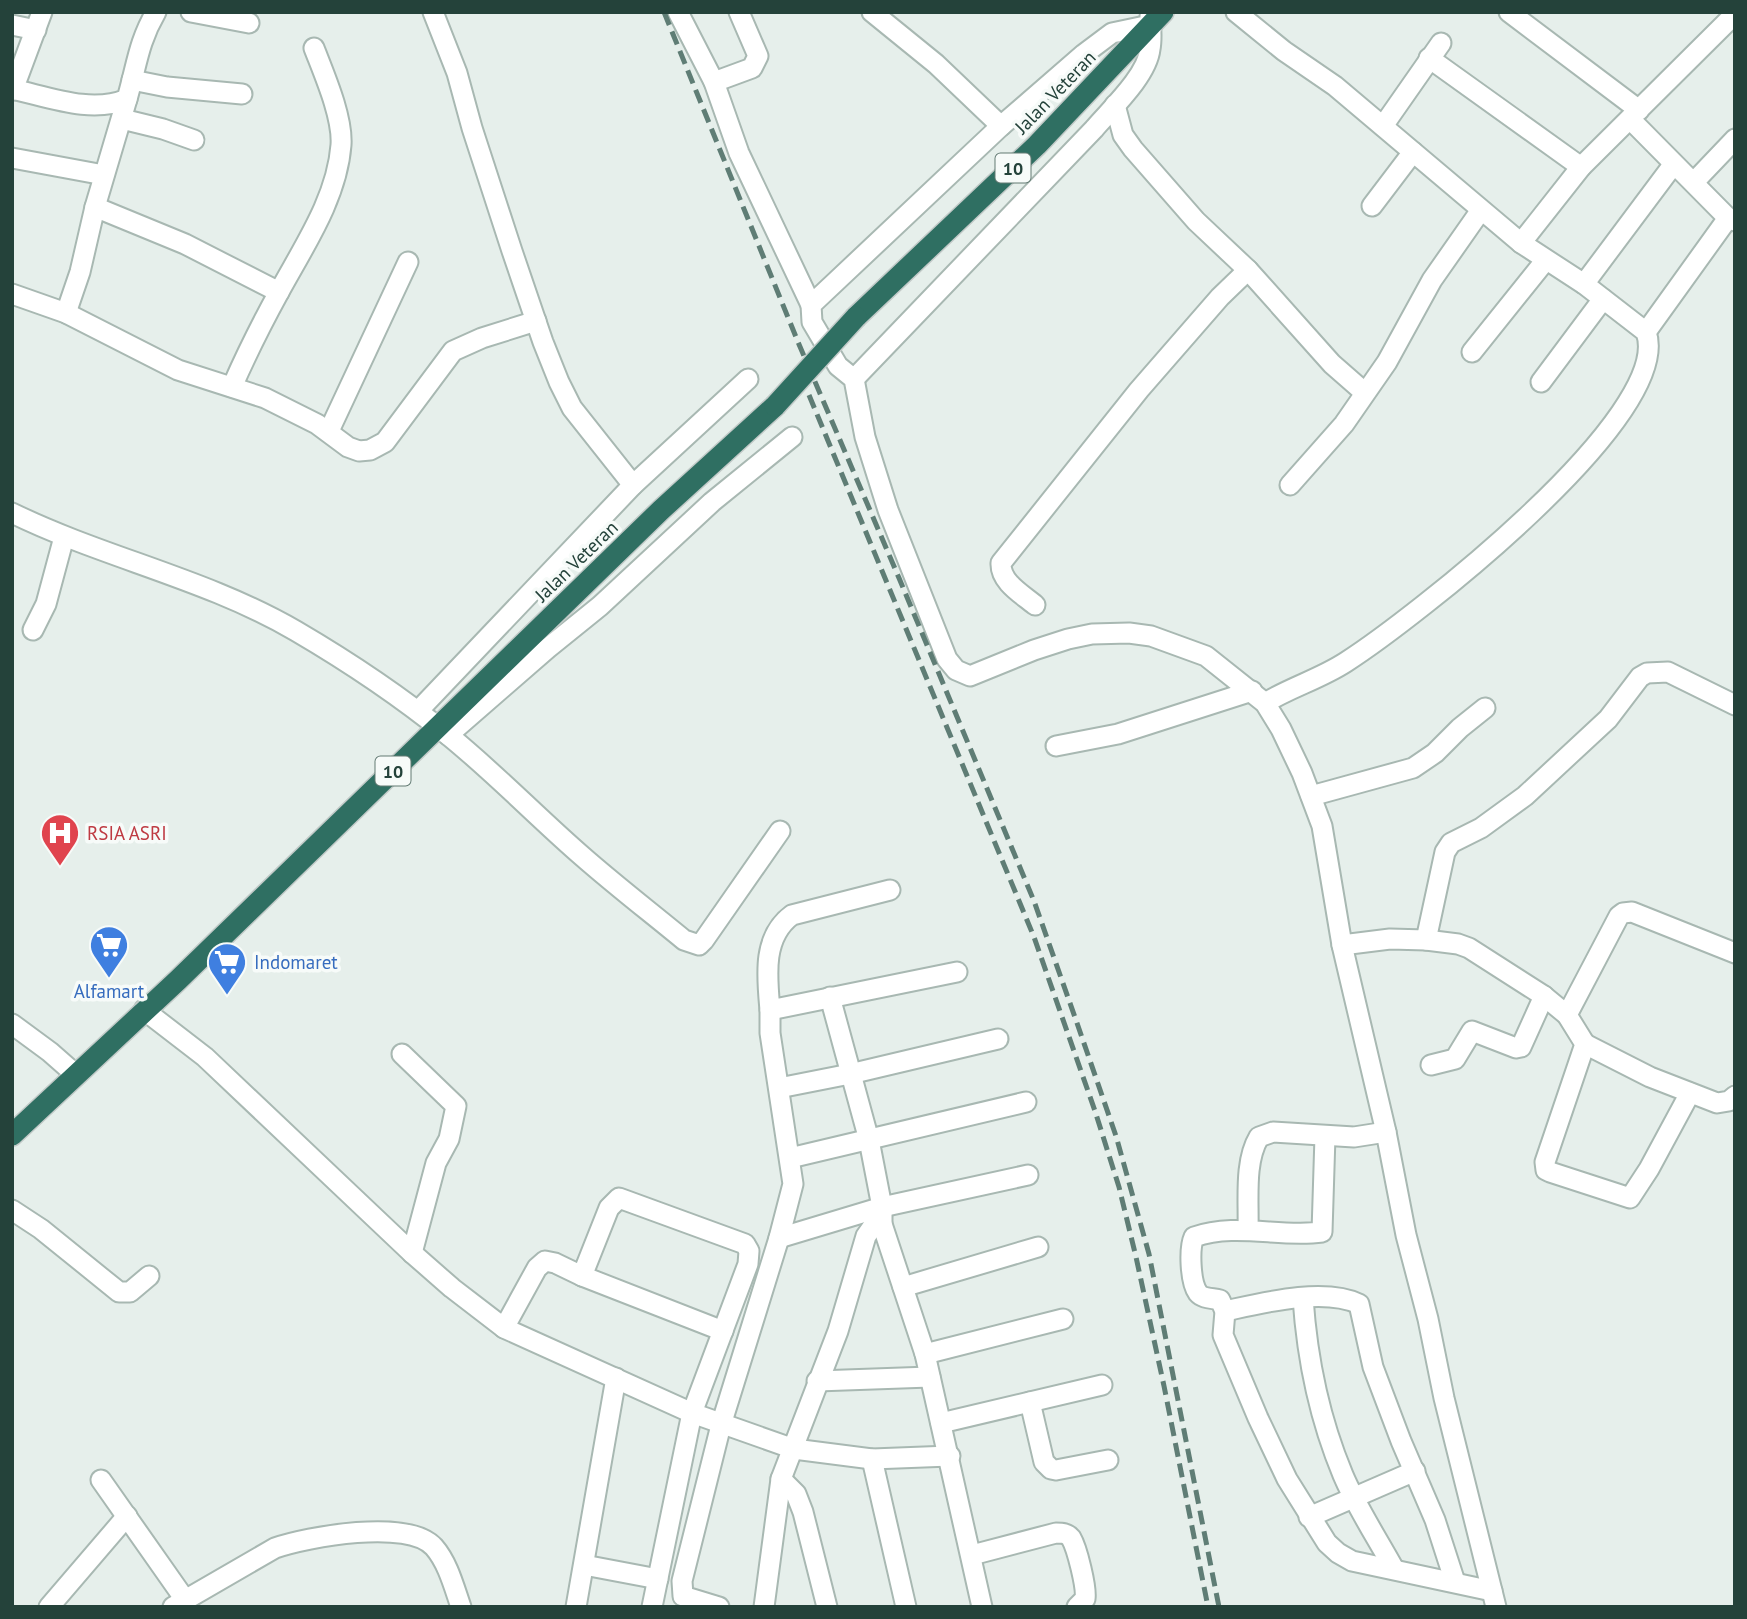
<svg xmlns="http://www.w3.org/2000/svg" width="1747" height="1619" viewBox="0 0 1747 1619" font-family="'PT Sans',sans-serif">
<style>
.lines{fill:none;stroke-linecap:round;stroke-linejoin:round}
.minor-casing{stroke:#a8b8b2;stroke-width:23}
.highway-casing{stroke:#c2cac8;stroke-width:24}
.minor{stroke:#fff;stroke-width:19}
.highway{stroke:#2f6f62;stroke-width:21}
.rail{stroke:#5f7d75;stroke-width:5;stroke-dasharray:14 7;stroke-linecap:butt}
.highway-bridge-casing{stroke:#c2cac8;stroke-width:24;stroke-linecap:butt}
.highway-bridge{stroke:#2f6f62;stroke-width:21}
.labels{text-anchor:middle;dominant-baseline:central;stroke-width:7;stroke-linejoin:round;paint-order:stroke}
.shield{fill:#f7fbf9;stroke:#637a73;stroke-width:2}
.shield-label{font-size:18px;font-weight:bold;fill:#24423a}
.street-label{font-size:19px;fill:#24423a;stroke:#f7fbf9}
.health-label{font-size:19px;fill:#be3a42;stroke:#f7fbf9;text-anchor:start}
.shop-label{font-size:19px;fill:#366cbe;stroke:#f7fbf9;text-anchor:start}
</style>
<rect width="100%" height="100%" fill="#e6efeb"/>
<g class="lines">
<g class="minor-casing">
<g id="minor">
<path d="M191,12L249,23"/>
<path d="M433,12L457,73L472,128L512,251L543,342L559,382L572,408L633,485"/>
<path d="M678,12L714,82L739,153L811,305"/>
<path d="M872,12L936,64L1001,126"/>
<path d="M1236,12L1284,51L1335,86L1521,243L1584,284L1646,332C1676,415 1410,621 1346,662C1320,679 1291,687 1265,703"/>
<path d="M1509,12L1639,110"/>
<path d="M12,25L36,30"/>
<path d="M1150,25L1112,33L1084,54L1001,126L811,305L812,322L838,366L854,379L865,437L888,510L947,659L956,670L970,676L1034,650L1068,639L1092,634L1129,633L1151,636L1206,656L1265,703L1281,729L1302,773L1322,826L1342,945L1386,1132L1406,1235L1428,1319L1444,1398L1496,1607"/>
<path d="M1429,58L1581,167"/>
<path d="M132,80L167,87L242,94"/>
<path d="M714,82L752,68L758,56L739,12"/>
<path d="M12,89C49,97 91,114 127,99C137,65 138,43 156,12"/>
<path d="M13,90L42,12"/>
<path d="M1115,105L1123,135L1133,149L1196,221L1248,270L1332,364L1364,392"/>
<path d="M122,119L163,129L194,140"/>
<path d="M1631,120L1728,218L1735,221"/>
<path d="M1383,126L1441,43"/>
<path d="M12,158L104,175"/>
<path d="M1694,182L1735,139"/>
<path d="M1372,206L1413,152"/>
<path d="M95,207L185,244L279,292"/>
<path d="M1521,243L1581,167L1735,14"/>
<path d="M1584,284L1673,165"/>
<path d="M12,294L66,313L178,370L265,398L317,424L348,447L359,451L370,450L385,442L453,351L482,338L536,321"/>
<path d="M66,313L80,272L95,207L127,99"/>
<path d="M1646,332L1728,218"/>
<path d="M1472,352L1545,261"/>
<path d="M854,379L1094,129C1111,109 1147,76 1150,49C1152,39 1151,27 1150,16"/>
<path d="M1541,382L1603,299"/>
<path d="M232,387C246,355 262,323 279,292C304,246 337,198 341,145C343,117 324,74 314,48"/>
<path d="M329,431L408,262"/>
<path d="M1290,485L1344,424L1387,362L1432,280L1481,210"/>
<path d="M12,513C104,558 207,579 296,631C349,662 401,697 448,735C495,773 537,817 582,856C615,885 650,912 684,940L699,945L704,940L780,831"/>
<path d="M1035,605C1022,594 1000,582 1001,563L1139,390L1220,297L1248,270"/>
<path d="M33,630L46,604L64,537"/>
<path d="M418,711L633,485L748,379"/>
<path d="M448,735L548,648L600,606L712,502L792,437"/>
<path d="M1056,746L1118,734L1252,691"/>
<path d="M1311,796L1413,768L1435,753L1460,728L1485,708"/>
<path d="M890,890L792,915C762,937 767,977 770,1010L957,972"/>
<path d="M1426,940L1445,852L1451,843L1481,828L1525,796L1608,719L1640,677L1647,673L1668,672L1735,705"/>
<path d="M1342,945L1390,939L1426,940L1458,944L1469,948L1544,996L1567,1015L1585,1044L1545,1162L1546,1170L1550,1172L1630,1198L1649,1169L1690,1093"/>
<path d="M830,997L869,1140L882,1207V1224L925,1354L982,1607"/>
<path d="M144,1010L205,1057L412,1253L452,1288L504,1328L692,1413L794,1449L872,1459L950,1456"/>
<path d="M1567,1015L1619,916L1623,913L1632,912L1735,953"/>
<path d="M12,1024L50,1052L75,1074"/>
<path d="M1585,1044L1650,1077L1717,1103L1729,1101L1735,1096"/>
<path d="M402,1054L456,1106L449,1139L436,1163L412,1253"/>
<path d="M1431,1065L1455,1059L1472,1031L1516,1048L1521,1047L1544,996"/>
<path d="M779,1088L850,1074L998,1039"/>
<path d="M1325,1136L1322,1232C1279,1238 1236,1222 1194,1237C1189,1248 1190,1282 1198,1293C1203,1299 1213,1298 1220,1300L1225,1311L1223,1335L1258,1418L1287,1479L1327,1543L1338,1553L1352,1561L1492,1591"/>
<path d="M790,1158L1026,1102"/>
<path d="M12,1210L41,1229L119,1292H130L149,1276"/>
<path d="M1248,1229C1249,1200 1244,1162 1259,1137L1273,1132L1354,1137L1386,1132"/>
<path d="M779,1238L882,1207L1028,1175"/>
<path d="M582,1276L609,1208L619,1198L745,1244L749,1251L748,1264L692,1413L652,1607"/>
<path d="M903,1287L1038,1247"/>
<path d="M1303,1298C1307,1357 1320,1420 1343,1475C1357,1508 1377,1538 1394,1569"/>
<path d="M1225,1311C1262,1303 1324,1287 1359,1304L1373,1367L1401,1441L1435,1520L1455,1582"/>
<path d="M504,1328L537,1268L545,1261L555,1263L582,1276L723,1331"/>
<path d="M925,1354L1063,1319"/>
<path d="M817,1381L930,1377"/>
<path d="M1030,1402L1044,1462L1051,1469L1056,1470L1108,1460"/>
<path d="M941,1423L1102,1385"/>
<path d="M872,1459L906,1607"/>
<path d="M781,1479L796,1494L803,1512L827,1607"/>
<path d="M101,1480L186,1601"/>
<path d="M1309,1517L1415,1471"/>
<path d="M972,1555L1056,1533C1062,1533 1067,1533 1071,1538C1077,1548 1087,1588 1085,1599L1077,1607"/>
<path d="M584,1565L658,1579"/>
<path d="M49,1607L127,1516"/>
<path d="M173,1607L275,1548C307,1537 408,1518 434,1547C448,1563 454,1587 461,1607"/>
<path d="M576,1607L616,1378"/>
<path d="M719,1607L683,1596L682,1581L721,1425L779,1238L793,1184L770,1033V1010"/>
<path d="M764,1607L781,1479L838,1331L866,1236L873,1226L882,1224"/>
</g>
</g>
<g class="highway-casing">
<g id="highway">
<path d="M856,317L1037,145L1163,12"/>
<path d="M12,1135L178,980L661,510L775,406"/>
</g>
</g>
<use href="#minor" class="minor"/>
<use href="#highway" class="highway"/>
<g class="rail">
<path d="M664,12L798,342L899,578L1034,901L1077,1023L1116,1136L1149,1254L1219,1607"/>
<path d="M809,395L1034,937L1095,1111L1119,1187L1136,1257L1164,1386L1208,1607"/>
</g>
<g class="highway-bridge-casing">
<path id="highway-bridge" d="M775,406L856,317"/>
</g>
<use href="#highway-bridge" class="highway-bridge"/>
</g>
<defs>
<g id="hospital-pin" transform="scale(2.0125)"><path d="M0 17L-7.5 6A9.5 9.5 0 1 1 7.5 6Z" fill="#e0444e" stroke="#f7fbf9"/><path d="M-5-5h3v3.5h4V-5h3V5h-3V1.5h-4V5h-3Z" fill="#fff"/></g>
<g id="supermarket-pin" transform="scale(2.0125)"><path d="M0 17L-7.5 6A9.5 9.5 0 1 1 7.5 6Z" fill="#3f7fe0" stroke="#f7fbf9"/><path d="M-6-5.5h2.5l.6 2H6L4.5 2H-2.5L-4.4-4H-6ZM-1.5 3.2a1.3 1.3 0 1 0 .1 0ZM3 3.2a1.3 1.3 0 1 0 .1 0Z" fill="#fff"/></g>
</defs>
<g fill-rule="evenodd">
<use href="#hospital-pin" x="60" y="833"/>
<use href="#supermarket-pin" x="109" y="945"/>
<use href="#supermarket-pin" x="227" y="962"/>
</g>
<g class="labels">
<g class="shield">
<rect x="995.5" y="153.5" width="35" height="29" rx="5"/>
<rect x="375.5" y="756.5" width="35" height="29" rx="5"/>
</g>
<g class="shield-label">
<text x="1013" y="168">10</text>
<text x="393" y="771">10</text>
</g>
<g class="street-label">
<text transform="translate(1055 92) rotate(-46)">Jalan Veteran</text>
<text transform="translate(576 561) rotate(-44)">Jalan Veteran</text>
</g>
<g class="health-label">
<text x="87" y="833">RSIA ASRI</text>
</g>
<g class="shop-label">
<text x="254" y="962">Indomaret</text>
<text x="109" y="991" text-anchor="middle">Alfamart</text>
</g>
</g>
<rect width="1747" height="1619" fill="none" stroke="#24423a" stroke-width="28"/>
</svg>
